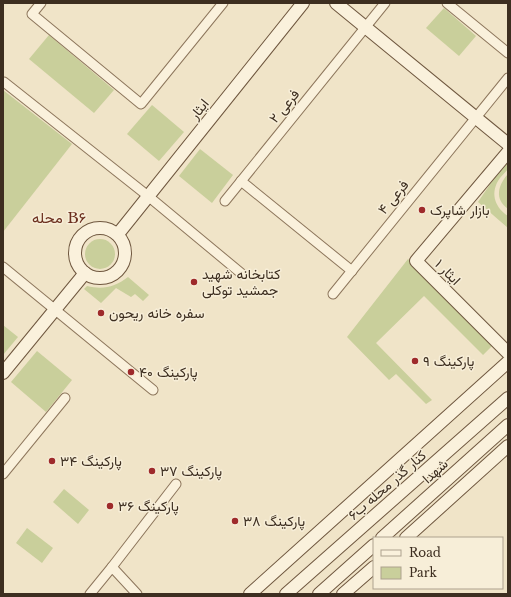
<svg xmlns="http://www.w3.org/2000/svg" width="511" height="597" viewBox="0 0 511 597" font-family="'Libre Baskerville',Vazirmatn,serif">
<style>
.green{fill:#c9cf9b}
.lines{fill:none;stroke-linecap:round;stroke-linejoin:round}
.street-casing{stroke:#8d765c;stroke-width:11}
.secondary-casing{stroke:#6f573f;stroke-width:14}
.street{stroke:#faf1dc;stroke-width:9}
.secondary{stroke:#faf1dc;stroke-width:12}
.poi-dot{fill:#9e2a2b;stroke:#f7eed8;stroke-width:1.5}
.labels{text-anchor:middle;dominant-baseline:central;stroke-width:3;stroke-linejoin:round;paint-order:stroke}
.street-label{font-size:14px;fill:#3d2e20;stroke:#f7eed8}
.poi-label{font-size:14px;fill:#3d2e20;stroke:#f7eed8;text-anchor:start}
.neighbourhood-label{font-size:15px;fill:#6b2e1e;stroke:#f7eed8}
</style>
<rect width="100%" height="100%" fill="#f0e4c8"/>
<g class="green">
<path d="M444,8L476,36L459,56L426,28Z"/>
<path d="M49,35L114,90L94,113L29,59Z"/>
<path d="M3,90L72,144L3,232Z"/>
<path d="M152,105L184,132L159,161L127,134Z"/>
<path d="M200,149L233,175L212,203L179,176Z"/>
<path d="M508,158V169C505,173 500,177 498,181C490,195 496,208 508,216V228L478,202Z"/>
<path d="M508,174V209C494,199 498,185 508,174Z"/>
<circle cx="100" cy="254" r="15"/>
<path d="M408,259L494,344L483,355L424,296L376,343L432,400L426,404L396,374L389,380L347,337Z"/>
<path d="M128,277L149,295L143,301L135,294L131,297L116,288L101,303L84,289L87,286C103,290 115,287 128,277Z"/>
<path d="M3,325L18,337L3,355Z"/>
<path d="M37,351L72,380L46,412L11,382Z"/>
<path d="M64,489L89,510L78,524L53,502Z"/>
<path d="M27,528L53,548L42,563L16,543Z"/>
</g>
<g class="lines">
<g class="street-casing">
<g id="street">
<path d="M41,3L32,14L141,104L223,3"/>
<path d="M447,3L508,53"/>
<path d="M4,82L148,196L242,274"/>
<path d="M241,181L352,271"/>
<path d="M225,201L385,3"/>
<path d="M3,267L153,390"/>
<path d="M333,294L508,78"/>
<path d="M3,474L65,398"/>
<path d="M112,567L176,484"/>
<path d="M90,594L112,567L137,594"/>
</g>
</g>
<g class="secondary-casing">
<g id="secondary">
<path d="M336,3L508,144"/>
<path d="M508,152L416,261L508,353"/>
<circle cx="100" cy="253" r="25"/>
<path d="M118,234L303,3"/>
<path d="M3,373L85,273"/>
<path d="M382,538L508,425"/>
<path d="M406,538L508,446"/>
<path d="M250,594L508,362"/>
<path d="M286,594L508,398"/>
<path d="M319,594L374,545"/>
<path d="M343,594L374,567"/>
</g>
</g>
<use href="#street" class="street"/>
<use href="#secondary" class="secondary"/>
</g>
<g class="poi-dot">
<circle cx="422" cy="210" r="4"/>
<circle cx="194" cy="282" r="4"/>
<circle cx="101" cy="313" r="4"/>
<circle cx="415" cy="361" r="4"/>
<circle cx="131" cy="372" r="4"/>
<circle cx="52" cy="461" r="4"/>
<circle cx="152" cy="471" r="4"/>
<circle cx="110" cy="506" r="4"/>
<circle cx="235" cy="521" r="4"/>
</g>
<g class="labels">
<g class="street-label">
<text transform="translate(284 106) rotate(-51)">فرعی ۲</text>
<text transform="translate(199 109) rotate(-51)">ایثار</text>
<text transform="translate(393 197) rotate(-51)">فرعی ۴</text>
<text transform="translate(448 272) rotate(45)">ایثار ۱</text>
<text transform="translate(435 471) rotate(-42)">شهدا</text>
<text transform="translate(387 485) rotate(-41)">کنار گذر محله ب۶</text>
</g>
<g class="poi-label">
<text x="430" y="210">بازار شاپرک</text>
<text x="202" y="274">کتابخانه شهید<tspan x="202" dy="16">جمشید توکلی</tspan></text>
<text x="109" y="313">سفره خانه ریحون</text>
<text x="423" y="361">پارکینگ ۹</text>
<text x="139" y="372">پارکینگ ۴۰</text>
<text x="60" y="461">پارکینگ ۳۴</text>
<text x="160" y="471">پارکینگ ۳۷</text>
<text x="118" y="506">پارکینگ ۳۶</text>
<text x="243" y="521">پارکینگ ۳۸</text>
</g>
<g class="neighbourhood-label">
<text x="59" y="217">محله B۶</text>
</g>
</g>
<rect width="511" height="597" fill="none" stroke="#3d2e20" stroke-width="8"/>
<rect x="373" y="537" width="130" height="52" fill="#f7eed8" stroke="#ada18e"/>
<rect x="381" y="550" width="20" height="6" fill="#faf1dc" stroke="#ada18e"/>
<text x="409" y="557" font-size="12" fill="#3d2e20">Road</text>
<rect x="381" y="567" width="20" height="12" fill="#c9cf9b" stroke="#ada18e"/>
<text x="409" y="577" font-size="12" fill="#3d2e20">Park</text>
</svg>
